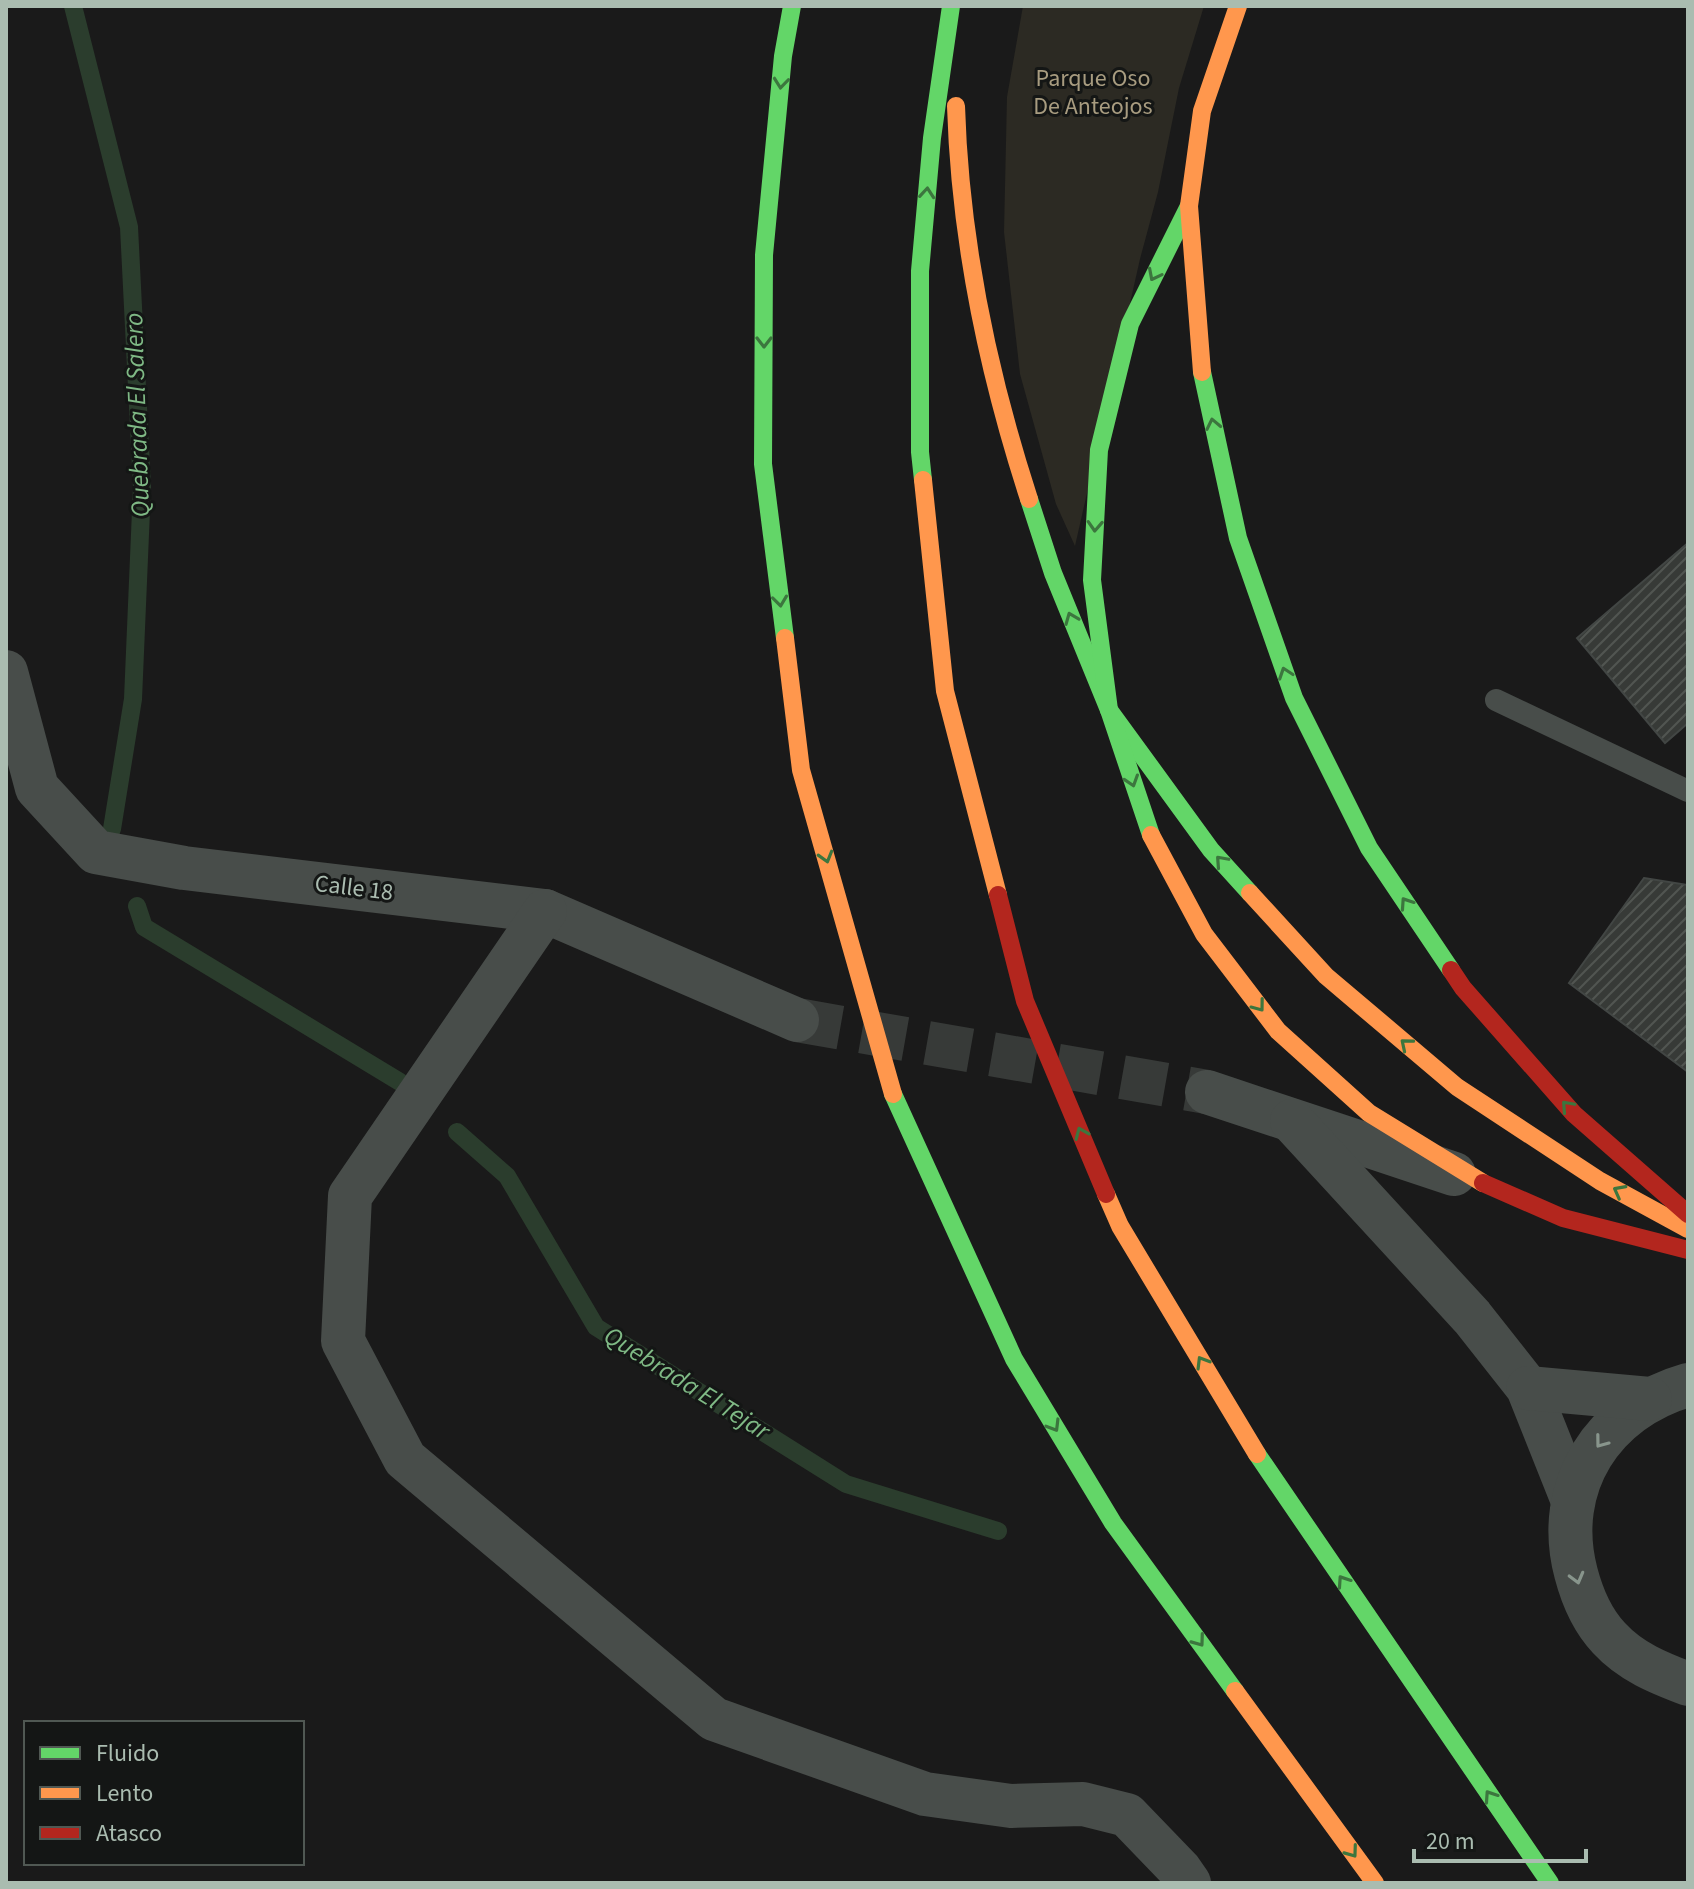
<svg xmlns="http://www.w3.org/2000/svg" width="1694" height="1889" viewBox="0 0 1694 1889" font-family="'Source Sans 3',sans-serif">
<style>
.green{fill:#2c2a23}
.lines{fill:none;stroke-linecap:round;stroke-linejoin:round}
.stream{stroke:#2b3d2d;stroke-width:18}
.building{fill:url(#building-hatch);stroke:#424644;stroke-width:2}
.street-tunnel{stroke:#373a38;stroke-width:44;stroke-dasharray:44 22;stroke-linecap:butt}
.lane{stroke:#484d4a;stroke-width:22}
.street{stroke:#484d4a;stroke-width:44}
.fast{stroke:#63d668;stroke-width:18}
.slow{stroke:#ff974d;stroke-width:18}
.jam{stroke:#b3261e;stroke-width:18}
.oneway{stroke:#3c763e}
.oneway2{stroke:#88958c}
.labels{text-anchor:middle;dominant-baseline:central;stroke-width:6;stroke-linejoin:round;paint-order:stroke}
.park-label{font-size:24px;fill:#a89c80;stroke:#141615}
.street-label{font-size:24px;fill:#aabcb0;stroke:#141615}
.water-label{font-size:26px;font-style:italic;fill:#7fb985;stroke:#141615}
</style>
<defs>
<pattern id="building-hatch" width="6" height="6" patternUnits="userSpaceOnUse" patternTransform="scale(2)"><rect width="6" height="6" fill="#373a37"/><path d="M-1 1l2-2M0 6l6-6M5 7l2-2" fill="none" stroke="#515551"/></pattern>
</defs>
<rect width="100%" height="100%" fill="#1a1a1a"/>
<path class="green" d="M1023,6H1204L1179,88L1158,192L1140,259L1075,546L1056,504L1020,374L1004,232L1007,97Z"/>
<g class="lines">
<g class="stream">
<path d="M73,6L129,227L142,487L133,699L112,829"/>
<path d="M137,906L144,927L400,1082"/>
<path d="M457,1132L507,1176L596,1327L846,1484L998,1531"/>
</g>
</g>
<g class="building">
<path d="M1688,543V723L1665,743L1577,638Z"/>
<path d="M1644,878L1688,885V1072L1569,983Z"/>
</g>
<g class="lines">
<path class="street-tunnel" d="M797,1020L1207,1092"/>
<path class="lane" d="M1496,700L1688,791"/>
<g class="street">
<path d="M6,672L37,788L96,852L184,868L545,911L797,1020"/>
<path d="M545,911L350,1196L343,1341L405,1459L714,1719L925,1794L1011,1806L1083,1804L1127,1815L1180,1870L1189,1883"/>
<path d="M1207,1092L1454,1174"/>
<path d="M1292,1121L1472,1317L1528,1388L1573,1501"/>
<path d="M1688,1385C1603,1409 1553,1486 1576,1573C1582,1596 1593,1621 1609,1638C1631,1662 1659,1673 1688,1684"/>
<path d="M1528,1388L1650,1399"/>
</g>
<g class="fast">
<path d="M1202,372L1238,538L1294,698L1369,848L1451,970"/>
<path d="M923,480L920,452V271L932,138L951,6"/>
<path d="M1029,499L1053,573L1109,710L1211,850L1250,893"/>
<path d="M785,638L763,464L764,255L783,56L792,6"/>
<path d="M1151,835L1109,710L1092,580L1099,450L1130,324L1189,206"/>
<path d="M893,1094L1014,1359L1113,1523L1235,1691"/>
<path d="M1257,1454L1550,1883"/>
</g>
<g class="slow">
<path d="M956,106C960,239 988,373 1029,499"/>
<path d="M1202,372L1189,206L1202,111L1238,6"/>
<path d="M923,480L945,691L998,895"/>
<path d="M785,638L801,770L893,1094"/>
<path d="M1151,835L1204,934L1278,1031L1369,1113L1483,1183"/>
<path d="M1250,893L1326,976L1457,1087L1600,1181L1688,1229"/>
<path d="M1106,1194L1120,1226L1257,1454"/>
<path d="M1235,1691L1375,1883"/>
</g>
<g class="jam">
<path d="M998,895L1025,1001L1106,1194"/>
<path d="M1451,970L1463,988L1574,1114L1688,1214"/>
<path d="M1483,1183L1563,1218L1688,1250"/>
</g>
</g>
<defs><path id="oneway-chevron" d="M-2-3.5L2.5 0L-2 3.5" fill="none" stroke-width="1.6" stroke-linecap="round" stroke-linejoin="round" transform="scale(2)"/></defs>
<g class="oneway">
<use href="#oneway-chevron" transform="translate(781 83) rotate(96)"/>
<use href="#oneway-chevron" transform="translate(927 193) rotate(-85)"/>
<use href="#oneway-chevron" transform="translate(1154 275) rotate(117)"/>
<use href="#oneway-chevron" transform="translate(764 342) rotate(90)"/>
<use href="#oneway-chevron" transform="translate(1213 424) rotate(-102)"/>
<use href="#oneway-chevron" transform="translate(1095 526) rotate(93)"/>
<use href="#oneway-chevron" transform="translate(780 601) rotate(83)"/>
<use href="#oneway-chevron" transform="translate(1071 618) rotate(-112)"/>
<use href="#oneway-chevron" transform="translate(1285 673) rotate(-109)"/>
<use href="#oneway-chevron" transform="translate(1132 781) rotate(72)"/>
<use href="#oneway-chevron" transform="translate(826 857) rotate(74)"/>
<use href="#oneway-chevron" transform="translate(1221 861) rotate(-132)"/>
<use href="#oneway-chevron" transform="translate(1406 903) rotate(-124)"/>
<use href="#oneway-chevron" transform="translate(1259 1006) rotate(53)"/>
<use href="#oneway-chevron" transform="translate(1406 1044) rotate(-140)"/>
<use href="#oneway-chevron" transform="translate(1567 1106) rotate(-132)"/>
<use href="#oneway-chevron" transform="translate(1081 1133) rotate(-113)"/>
<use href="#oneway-chevron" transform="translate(1619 1191) rotate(-152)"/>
<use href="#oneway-chevron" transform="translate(1202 1362) rotate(-121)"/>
<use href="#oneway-chevron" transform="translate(1054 1426) rotate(59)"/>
<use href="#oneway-chevron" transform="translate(1343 1581) rotate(-124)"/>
<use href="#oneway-chevron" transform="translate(1199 1641) rotate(54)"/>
<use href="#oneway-chevron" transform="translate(1490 1796) rotate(-124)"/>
<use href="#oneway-chevron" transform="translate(1352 1852) rotate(54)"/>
</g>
<g class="oneway2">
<use href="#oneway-chevron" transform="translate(1601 1442) rotate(127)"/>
<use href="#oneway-chevron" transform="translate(1577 1578) rotate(75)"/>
</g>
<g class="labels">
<g class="park-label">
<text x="1093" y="78">Parque Oso<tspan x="1093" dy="28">De Anteojos</tspan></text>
</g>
<g class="street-label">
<text transform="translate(354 888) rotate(7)">Calle 18</text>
</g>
<g class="water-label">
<text transform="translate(137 415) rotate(-92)">Quebrada El Salero</text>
<text transform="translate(687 1383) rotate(32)">Quebrada El Tejar</text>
</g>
</g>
<rect width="1694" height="1889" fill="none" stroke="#aabcb0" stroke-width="16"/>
<rect x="24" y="1721" width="280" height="144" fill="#141615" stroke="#505853" stroke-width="2"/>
<rect x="40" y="1747" width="40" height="12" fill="#63d668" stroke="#505853" stroke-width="2"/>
<text x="96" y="1761" font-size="24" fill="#aabcb0">Fluido</text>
<rect x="40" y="1787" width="40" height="12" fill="#ff974d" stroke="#505853" stroke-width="2"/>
<text x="96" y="1801" font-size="24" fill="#aabcb0">Lento</text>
<rect x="40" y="1827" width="40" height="12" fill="#b3261e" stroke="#505853" stroke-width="2"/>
<text x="96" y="1841" font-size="24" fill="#aabcb0">Atasco</text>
<path d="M1414 1849v12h172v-12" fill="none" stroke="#aabcb0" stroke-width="4"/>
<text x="1426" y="1849" font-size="24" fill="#aabcb0" stroke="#141615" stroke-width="6" paint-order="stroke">20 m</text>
</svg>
